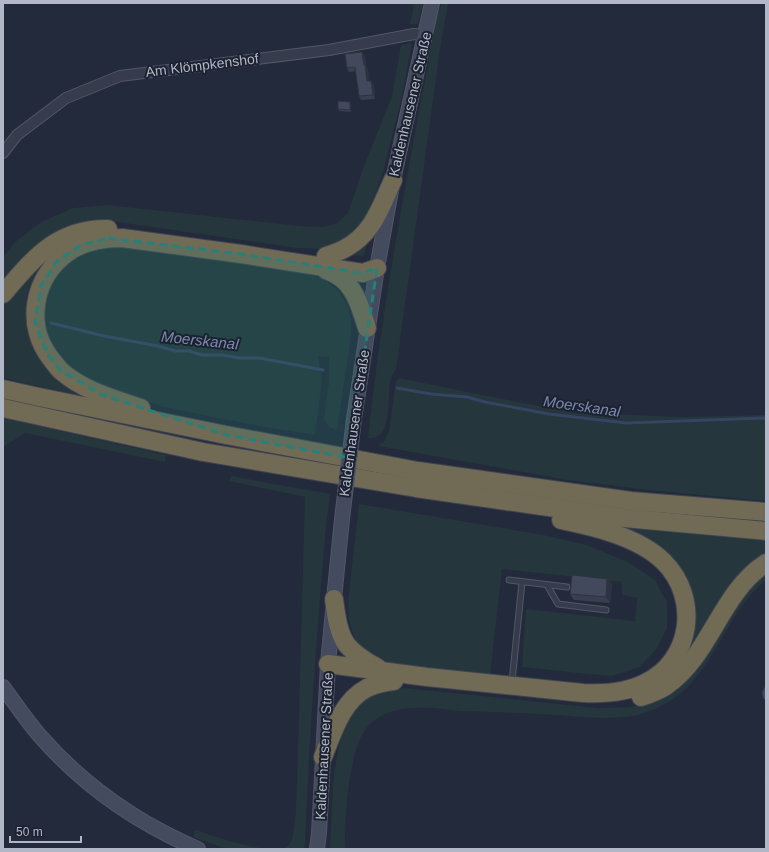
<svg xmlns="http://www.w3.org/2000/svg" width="769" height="852" viewBox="0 0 769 852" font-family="Arial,sans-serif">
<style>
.green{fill:#25363c}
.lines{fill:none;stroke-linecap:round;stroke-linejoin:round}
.stream{stroke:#374362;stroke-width:3}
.lane-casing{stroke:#525766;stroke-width:7}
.street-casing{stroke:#525766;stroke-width:12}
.secondary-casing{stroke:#525766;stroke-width:16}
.highway-casing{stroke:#3f4453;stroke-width:20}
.lane{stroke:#373c4c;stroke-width:5}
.street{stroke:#373c4c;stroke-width:10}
.secondary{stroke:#454b5f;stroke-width:14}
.highway{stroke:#716a54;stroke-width:18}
.secondary-bridge-casing{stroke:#525766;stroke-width:16;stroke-linecap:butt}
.secondary-bridge{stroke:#454b5f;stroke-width:14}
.wall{fill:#393f50}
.shaded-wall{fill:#2e3341}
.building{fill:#42495d;stroke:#2e3341}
.marked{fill:#27807b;fill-opacity:0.2;stroke:#27807b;stroke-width:3;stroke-dasharray:8 5;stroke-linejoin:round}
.labels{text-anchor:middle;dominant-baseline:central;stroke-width:4;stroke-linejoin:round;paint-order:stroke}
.street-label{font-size:14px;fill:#b2b7c7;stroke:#1c2230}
.water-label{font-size:15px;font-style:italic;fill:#7b89af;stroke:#1c2230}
</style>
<rect width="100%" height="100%" fill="#232a3b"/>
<g class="green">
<path d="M414,3H423L418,24H410Z"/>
<path d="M442,4H448L440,49L396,370C394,372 392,375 391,378C386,394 395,441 368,438C380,323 401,209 422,95C426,77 429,60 432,42C434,29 436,14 442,4Z"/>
<path d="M412,43L401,101L384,168L374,198L364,219L353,234L335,244L320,249L297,248L118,222L102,221L3,284V257L15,242L41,222L73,208L108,205L300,226L323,227L337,223L348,213L364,166L392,96L401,45Z"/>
<path d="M368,241L364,256L349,255Z"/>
<path d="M121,245L300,271C307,273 314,275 320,278C358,298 353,327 347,363C344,386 340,408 337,430C330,428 327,426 324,419L329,382V357L318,356L322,380L315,435L271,428L202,415L161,406L122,394L78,375L53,351L42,321L47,287L53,276L74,257L97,248Z"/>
<path d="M58,255L33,334L102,401L3,378V302L37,262Z"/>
<path d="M400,378L467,392L576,413L684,417L766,415V501L657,491L567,480L379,446L380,443L384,442L389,431L396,381Z"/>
<path d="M3,418L166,455L165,462L25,433L3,447Z"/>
<path d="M231,476L330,494C325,533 322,572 319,611C313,689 308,767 305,845L303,849H283C285,848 288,846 290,843C296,836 296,798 297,786L305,497L229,481Z"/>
<path d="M359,504L544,535L587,545L630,563L655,580L667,602V628L657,648L640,667L612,676L578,673L522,667L526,609L635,621L637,598L622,595V582L502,569L490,676L401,667L377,658L355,640L349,620L348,601Z"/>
<path d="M600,525L645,530L766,541V559L701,641L670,669L683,584Z"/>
<path d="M766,572V580C758,587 751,594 745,602C717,639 702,690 655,709C645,713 634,717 623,717C596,720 566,715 539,714C513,712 486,712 460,711C441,709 422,706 403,709C391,711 377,716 368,726C348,750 345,818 345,849H330L333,784L335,768L339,746L345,723L360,702L375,693L393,689L404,688L599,708L629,707L640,705L743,595Z"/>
<path d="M195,830C219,838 243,846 268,849H227L193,837Z"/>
</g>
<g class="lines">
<g class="stream">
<path d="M51,323L104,336L158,346L175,351H189L202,355H222L240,358H259L323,370"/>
<path d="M397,388L431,394L467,397L485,402L549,414L626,423L766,418"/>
</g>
<g class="lane-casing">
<g id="lane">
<path d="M509,580L567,587"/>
<path d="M547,585L558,604L606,610"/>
<path d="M512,682L522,582"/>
</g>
</g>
<g class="street-casing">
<path id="street" d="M3,153L17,135L66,98L120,76L329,50L414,34L425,35"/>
</g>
<g class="secondary-casing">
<g id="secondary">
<path d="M354,419L377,268L393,180L432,3"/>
<path d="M3,687C15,703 26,720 40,736C83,785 137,823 198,849"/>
<path d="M317,849L319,833L328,664L334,599L342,519"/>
</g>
</g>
<g class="highway-casing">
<g id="highway">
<path d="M326,256C332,254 338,252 344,249C373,234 380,208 393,180"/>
<path d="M326,270C330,272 334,273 338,276C355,286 361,309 367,328"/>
<path d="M3,294C33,259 57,228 108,229"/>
<path d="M3,389L39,397L226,435L418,471L631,501L766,512"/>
<path d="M3,408L203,452L416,488L624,518L766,531"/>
<path d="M141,408C114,399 84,391 61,371C58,368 55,364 52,360C24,326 33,278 67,253C83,241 103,238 122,238L241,254L363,273L377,268"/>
<path d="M334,599C336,614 338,633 347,645C355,655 367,662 378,668"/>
<path d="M328,664L427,677L583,693C604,694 626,693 645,683C692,661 700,598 664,562C639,537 595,527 561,520"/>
<path d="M641,697C650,694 658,691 666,686C711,655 720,593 766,563"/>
<path d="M323,757C333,732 342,701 367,688C376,684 385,682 394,681"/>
</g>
</g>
<use href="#lane" class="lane"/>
<use href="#street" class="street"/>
<use href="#secondary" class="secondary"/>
<use href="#highway" class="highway"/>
<g class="secondary-bridge-casing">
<path id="secondary-bridge" d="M342,519L354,419"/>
</g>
<use href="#secondary-bridge" class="secondary-bridge"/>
</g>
<g class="wall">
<path d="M365,56L366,67L368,69L369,81L374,85L375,99L361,100L359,96L356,71L349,72L347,68Z"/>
<path d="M351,104V112L339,111L338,109Z"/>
<path d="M612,584L610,603L574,600L570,594Z"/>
</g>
<g class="shaded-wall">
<path d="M362,52L365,56L366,67L368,69L370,85L367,81L364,65Z"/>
<path d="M371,81L374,85L375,99L373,95Z"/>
<path d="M350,102L351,104V112L350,110Z"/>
<path d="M607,579L612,584L610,603L606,597Z"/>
</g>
<g class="building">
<path d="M362,52L364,65H365L367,81H371L373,95L359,96L355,67L347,68L345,54Z"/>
<path d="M338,101L350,102V110L338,109Z"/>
<path d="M572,575L607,579L606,597L570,594Z"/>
<path d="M766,685V701L763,698L762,692L765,686Z"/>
<path d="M766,768V785H765Z"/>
</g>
<path class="marked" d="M108,238L241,254L363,273L377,268L349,458L226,435L102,395L61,371L47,354L35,322L41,285L57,261L81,245Z"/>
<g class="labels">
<g class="street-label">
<text transform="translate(202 65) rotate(-7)">Am Klömpkenshof</text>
<text transform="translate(410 104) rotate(-77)">Kaldenhausener Straße</text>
<text transform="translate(354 423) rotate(-82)">Kaldenhausener Straße</text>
<text transform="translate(324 746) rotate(-87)">Kaldenhausener Straße</text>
</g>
<g class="water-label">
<text transform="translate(200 340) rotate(6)">Moerskanal</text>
<text transform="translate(582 406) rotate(8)">Moerskanal</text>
</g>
</g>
<rect width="769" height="852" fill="none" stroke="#b2b7c7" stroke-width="8"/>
<path d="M10 836v6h71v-6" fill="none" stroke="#b2b7c7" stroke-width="2"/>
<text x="16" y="836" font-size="12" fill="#b2b7c7" stroke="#1c2230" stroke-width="3" paint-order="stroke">50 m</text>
</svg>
